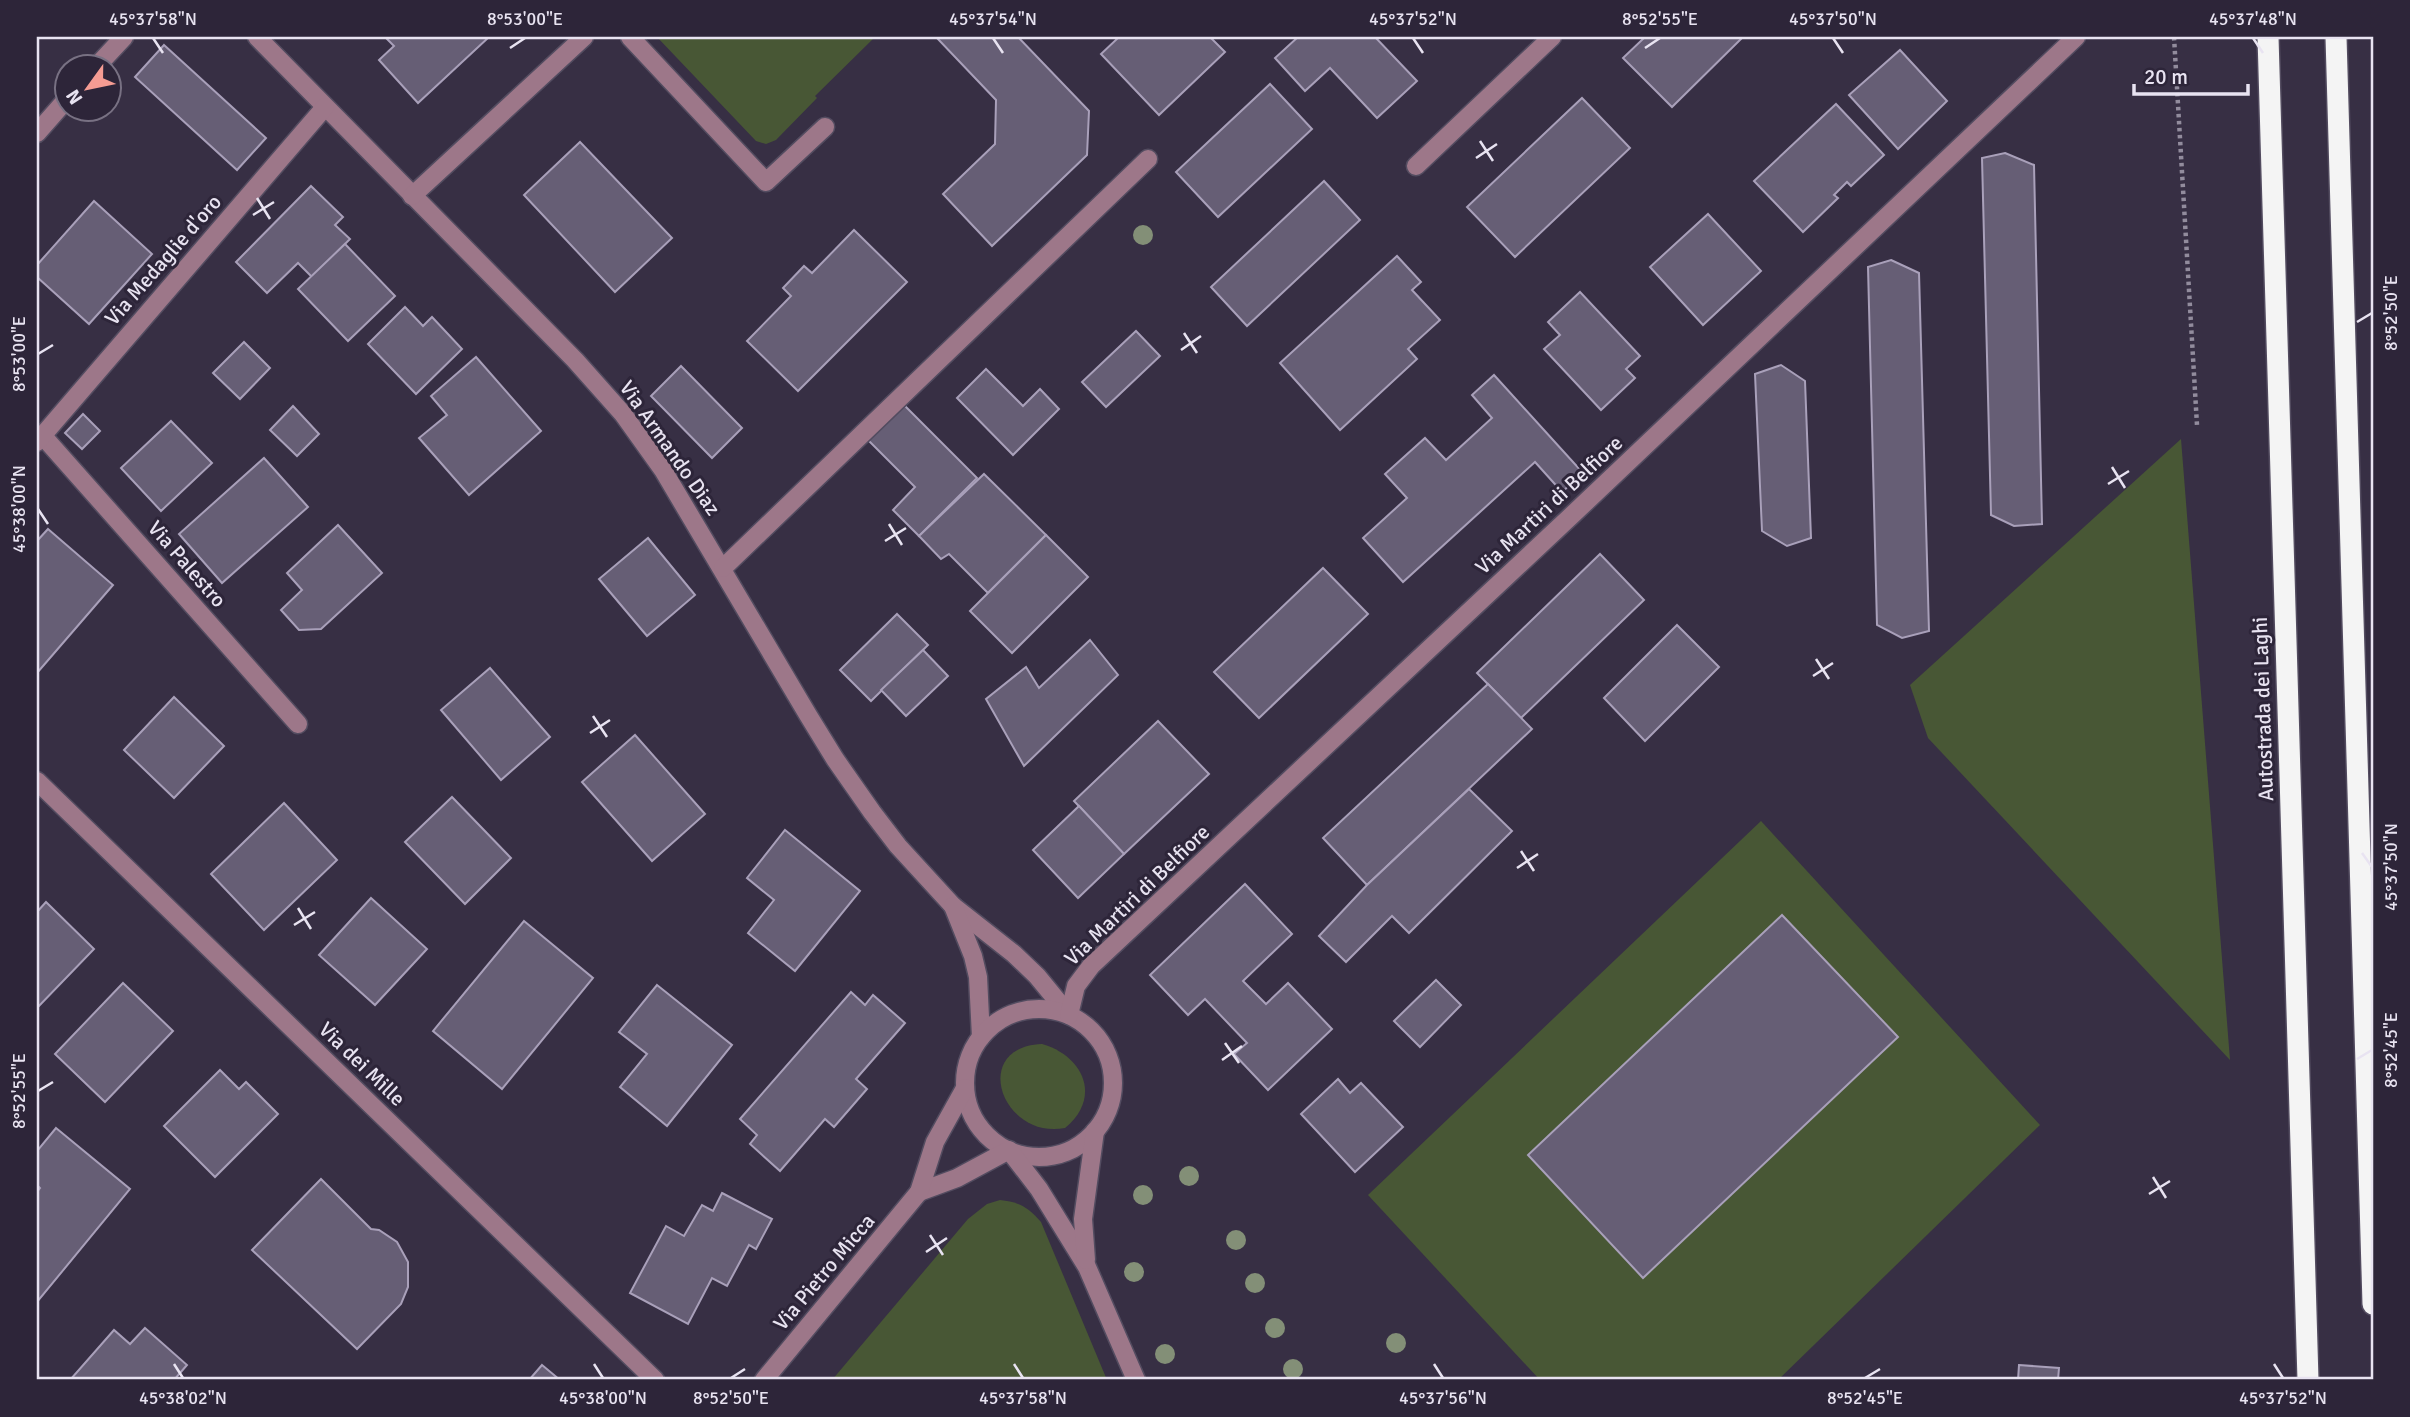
<svg xmlns="http://www.w3.org/2000/svg" width="2410" height="1417" viewBox="0 0 2410 1417" font-family="Signika,sans-serif">
<style>
.green{fill:#485735}
.building{fill:#665e75;stroke:#a9a0ba;stroke-width:2}
.lines{fill:none;stroke-linecap:round;stroke-linejoin:round}
.minor-casing{stroke:#534c60;stroke-width:21}
.highway-casing{stroke:#534c60;stroke-width:24}
.path{stroke:#928c9d;stroke-width:4.5;stroke-dasharray:3.5 3.5;stroke-linecap:butt}
.minor{stroke:#9d7789;stroke-width:18}
.highway{stroke:#f4f4f4;stroke-width:21}
.tree{fill:#838f77}
.ticks{fill:none;stroke:#e8e3f1;stroke-width:2.5}
.labels{text-anchor:middle;dominant-baseline:central;stroke-width:6;stroke-linejoin:round;paint-order:stroke}
.street-label{font-size:21px;fill:#e8e3f1;stroke:#2d2539}
.neatline{fill:none;stroke:#e8e3f1;stroke-width:2.5}
.ticks-label{font-size:18px;text-anchor:middle;fill:#e8e3f1}
</style>
<rect width="100%" height="100%" fill="#372f44"/>
<g class="green">
<path d="M657,37H875L815,96L817,98L776,140L766,144L756,141Z"/>
<path d="M2181,439L2230,1060L1928,738L1910,685Z"/>
<path d="M1761,821L2040,1125L1778,1380H1540L1368,1195Z"/>
<path d="M1042,1044C1084,1056 1102,1098 1065,1128C1002,1140 969,1047 1042,1044Z"/>
<path d="M1000,1200C1019,1202 1028,1207 1041,1222L1107,1380H832L968,1219L987,1204Z"/>
</g>
<g class="building">
<path d="M385,37H489L418,103L379,60L394,46Z"/>
<path d="M936,37H1018L1089,111L1087,155L992,246L943,194L995,144L996,100Z"/>
<path d="M1119,37H1210L1225,52L1159,115L1101,54Z"/>
<path d="M1298,37H1375L1417,81L1377,118L1330,68L1305,91L1275,58Z"/>
<path d="M1645,37H1743L1672,107L1623,58Z"/>
<path d="M164,45L266,138L237,170L135,77Z"/>
<path d="M1900,50L1947,101L1898,149L1849,95Z"/>
<path d="M1270,84L1312,129L1218,217L1176,172Z"/>
<path d="M1582,98L1630,148L1515,257L1467,207Z"/>
<path d="M1836,104L1884,155L1851,186L1847,182L1834,195L1838,198L1803,232L1754,181Z"/>
<path d="M580,142L672,238L615,292L524,195Z"/>
<path d="M2005,153L2034,165L2042,524L2014,526L1991,515L1982,158Z"/>
<path d="M1324,181L1360,220L1247,326L1211,287Z"/>
<path d="M311,186L343,217L335,225L350,239L312,277L298,263L267,293L236,262Z"/>
<path d="M94,201L152,254L89,324L37,277V265Z"/>
<path d="M1708,214L1761,271L1703,325L1650,267Z"/>
<path d="M854,230L907,282L798,391L747,341L791,296L783,288L804,266L812,273Z"/>
<path d="M345,244L395,296L348,341L298,289Z"/>
<path d="M1397,256L1421,282L1412,290L1440,320L1408,349L1417,359L1340,430L1280,363Z"/>
<path d="M1891,260L1919,273L1929,631L1902,638L1877,625L1868,267Z"/>
<path d="M1580,292L1640,356L1626,369L1635,378L1601,410L1544,349L1560,335L1548,322Z"/>
<path d="M405,307L423,326L432,317L462,349L416,394L368,344Z"/>
<path d="M1136,331L1160,356L1106,407L1082,382Z"/>
<path d="M244,342L270,368L240,399L213,373Z"/>
<path d="M476,357L541,431L469,495L419,438L447,415L431,396Z"/>
<path d="M1781,365L1805,381L1811,538L1787,546L1762,531L1755,374Z"/>
<path d="M681,366L742,428L712,458L651,396Z"/>
<path d="M986,369L1023,406L1040,389L1059,409L1013,455L957,398Z"/>
<path d="M1494,375L1583,473L1562,492L1535,462L1403,582L1363,538L1407,498L1385,474L1425,438L1446,460L1492,418L1472,395Z"/>
<path d="M903,404L977,478L919,536L893,510L915,487L867,439Z"/>
<path d="M293,406L319,434L297,456L270,430Z"/>
<path d="M83,414L100,431L82,449L65,433Z"/>
<path d="M171,421L212,463L161,511L121,468Z"/>
<path d="M264,458L308,507L222,583L179,534Z"/>
<path d="M984,474L1046,535L988,593L949,554L941,559L919,536Z"/>
<path d="M338,525L382,573L321,629L299,630L281,610L302,590L287,573Z"/>
<path d="M48,529L113,585L37,673V541Z"/>
<path d="M1046,535L1088,577L1012,653L970,611Z"/>
<path d="M648,538L695,595L647,636L599,579Z"/>
<path d="M1600,554L1644,600L1521,718L1477,673Z"/>
<path d="M1323,568L1368,614L1259,718L1214,672Z"/>
<path d="M897,614L928,645L871,701L840,670Z"/>
<path d="M1677,625L1719,667L1645,741L1604,698Z"/>
<path d="M1090,640L1118,675L1024,766L986,699L1026,667L1039,688Z"/>
<path d="M923,650L948,676L906,716L881,690Z"/>
<path d="M490,668L550,737L501,780L441,710Z"/>
<path d="M1488,684L1532,729L1367,885L1323,838Z"/>
<path d="M174,697L224,746L174,798L124,750Z"/>
<path d="M1158,721L1209,774L1124,854L1074,801Z"/>
<path d="M635,735L705,814L652,861L582,782Z"/>
<path d="M1469,789L1512,831L1409,933L1392,916L1346,962L1319,936L1367,885Z"/>
<path d="M452,797L511,858L465,904L405,842Z"/>
<path d="M284,803L337,860L264,930L211,874Z"/>
<path d="M1079,806L1124,854L1078,898L1033,850Z"/>
<path d="M785,830L860,891L795,971L748,933L774,900L747,878Z"/>
<path d="M1245,884L1292,934L1243,981L1266,1004L1288,983L1332,1029L1268,1090L1234,1054L1247,1043L1205,999L1188,1015L1150,975Z"/>
<path d="M371,898L427,949L375,1005L319,955Z"/>
<path d="M46,902L94,949L37,1008V912Z"/>
<path d="M1782,915L1898,1037L1643,1278L1528,1155Z"/>
<path d="M524,921L593,978L502,1089L433,1031Z"/>
<path d="M1436,980L1461,1005L1420,1047L1394,1021Z"/>
<path d="M123,983L173,1031L105,1102L55,1054Z"/>
<path d="M657,985L732,1045L667,1126L620,1087L647,1054L619,1032Z"/>
<path d="M851,992L865,1005L873,995L905,1023L856,1079L867,1089L834,1127L825,1119L780,1171L750,1144L757,1135L740,1119Z"/>
<path d="M220,1070L239,1089L246,1082L278,1114L215,1177L164,1126Z"/>
<path d="M1338,1079L1350,1093L1361,1083L1403,1127L1355,1172L1301,1114Z"/>
<path d="M56,1128L130,1189L37,1302V1192L40,1188L37,1185V1151Z"/>
<path d="M321,1179L371,1229L379,1230L397,1242L408,1262V1287L401,1304L357,1349L252,1250Z"/>
<path d="M722,1193L772,1219L756,1249L749,1245L727,1286L712,1278L688,1324L630,1293L666,1226L684,1236L702,1205L713,1211Z"/>
<path d="M145,1328L187,1365L174,1380H70L114,1330L130,1344Z"/>
<path d="M542,1365L560,1380H529Z"/>
<path d="M2019,1365L2059,1368L2058,1380H2018Z"/>
</g>
<g class="lines">
<g class="minor-casing">
<g id="minor">
<path d="M257,37L575,360L623,414L663,470L808,715L835,759L872,812L898,846L953,906L1014,954L1037,976L1069,1015"/>
<path d="M630,37L766,182L825,127"/>
<path d="M97,66L124,37"/>
<path d="M37,133L66,100"/>
<path d="M1416,166L1552,37"/>
<path d="M412,196L584,37"/>
<path d="M42,435L298,724"/>
<path d="M37,442L325,107"/>
<path d="M723,568L1148,159"/>
<path d="M37,781L655,1380"/>
<path d="M953,906L973,956L978,977L981,1037"/>
<circle cx="1039" cy="1083" r="74"/>
<path d="M1069,1015L1076,986L1091,966L1570,517L2076,37"/>
<path d="M919,1192L957,1178L1009,1150L1039,1189L1087,1267L1136,1380"/>
<path d="M1086,1260L1083,1219L1095,1131"/>
<path d="M764,1380L919,1192L935,1142L965,1088"/>
</g>
</g>
<g class="highway-casing">
<g id="highway">
<path d="M2268,37L2308,1380"/>
<path d="M2336,37L2373,1304"/>
</g>
</g>
<path class="path" d="M2174,37L2197,425"/>
<use href="#minor" class="minor"/>
<use href="#highway" class="highway"/>
</g>
<g class="tree">
<circle cx="1143" cy="235" r="10"/>
<circle cx="1189" cy="1176" r="10"/>
<circle cx="1143" cy="1195" r="10"/>
<circle cx="1236" cy="1240" r="10"/>
<circle cx="1134" cy="1272" r="10"/>
<circle cx="1255" cy="1283" r="10"/>
<circle cx="1275" cy="1328" r="10"/>
<circle cx="1396" cy="1343" r="10"/>
<circle cx="1165" cy="1354" r="10"/>
<circle cx="1293" cy="1369" r="10"/>
</g>
<path class="ticks" d="M153,38L163,53M993,38L1003,53M1413,38L1423,53M1833,38L1843,53M2253,38L2263,53M510,48L525,38M1645,48L1660,38M1480,141L1493,161M1476,158L1497,144M257,198L270,219M253,215L274,202M2357,322L2372,313M1184,333L1197,353M1181,350L1201,336M38,354L53,345M2112,467L2125,488M2108,484L2129,471M38,509L48,524M889,524L902,545M885,541L906,528M1816,659L1829,679M1813,676L1833,663M593,716L607,737M590,733L610,720M1521,851L1534,871M2362,853L2372,867M1517,868L1538,854M298,908L311,929M294,925L315,912M1225,1043L1239,1063M2357,1059L2372,1050M1222,1060L1242,1046M38,1091L53,1082M2153,1177L2166,1198M2149,1194L2170,1181M930,1235L943,1255M926,1252L947,1238M174,1364L183,1378M594,1364L603,1378M1014,1364L1023,1378M1434,1364L1443,1378M2274,1364L2283,1378M731,1378L745,1369M1865,1378L1880,1369"/>
<g class="labels">
<g class="street-label">
<text transform="translate(163 260) rotate(-49)">Via Medaglie d'oro</text>
<text transform="translate(670 448) rotate(55)">Via Armando Diaz</text>
<text transform="translate(1549 505) rotate(-43)">Via Martiri di Belfiore</text>
<text transform="translate(187 564) rotate(49)">Via Palestro</text>
<text transform="translate(2263 709) rotate(-92)">Autostrada dei Laghi</text>
<text transform="translate(1137 895) rotate(-44)">Via Martiri di Belfiore</text>
<text transform="translate(362 1064) rotate(44)">Via dei Mille</text>
<text transform="translate(824 1272) rotate(-50)">Via Pietro Micca</text>
</g>
</g>
<rect width="2410" height="1417" fill="none" stroke="#2d2539" stroke-width="77"/>
<g transform="translate(88 88) rotate(237)"><circle r="33" fill="#2d2539" stroke="#787183" stroke-width="2"/>
<path d="M0-5L12 26L0 18L-12 26Z" fill="#f59c93"/>
<text y="-10" font-size="19" font-weight="bold" text-anchor="middle" fill="#e8e3f1">N</text>
</g>
<path d="M2134 84v10h114v-10" fill="none" stroke="#e8e3f1" stroke-width="3.5"/>
<text x="2144" y="84" font-size="21" fill="#e8e3f1" stroke="#2d2539" stroke-width="5" paint-order="stroke">20 m</text>
<rect x="38" y="38" width="2334" height="1340" class="neatline"/>
<g class="ticks-label">
<text x="153" y="25">45°37'58"N</text>
<text x="525" y="25">8°53'00"E</text>
<text x="993" y="25">45°37'54"N</text>
<text x="1413" y="25">45°37'52"N</text>
<text x="1660" y="25">8°52'55"E</text>
<text x="1833" y="25">45°37'50"N</text>
<text x="2253" y="25">45°37'48"N</text>
<text transform="translate(2391 313) rotate(-90)" y="6">8°52'50"E</text>
<text transform="translate(19 354) rotate(-90)" y="6">8°53'00"E</text>
<text transform="translate(19 509) rotate(-90)" y="6">45°38'00"N</text>
<text transform="translate(2391 867) rotate(-90)" y="6">45°37'50"N</text>
<text transform="translate(2391 1050) rotate(-90)" y="6">8°52'45"E</text>
<text transform="translate(19 1091) rotate(-90)" y="6">8°52'55"E</text>
<text x="183" y="1404">45°38'02"N</text>
<text x="603" y="1404">45°38'00"N</text>
<text x="731" y="1404">8°52'50"E</text>
<text x="1023" y="1404">45°37'58"N</text>
<text x="1443" y="1404">45°37'56"N</text>
<text x="1865" y="1404">8°52'45"E</text>
<text x="2283" y="1404">45°37'52"N</text>
</g>
</svg>
